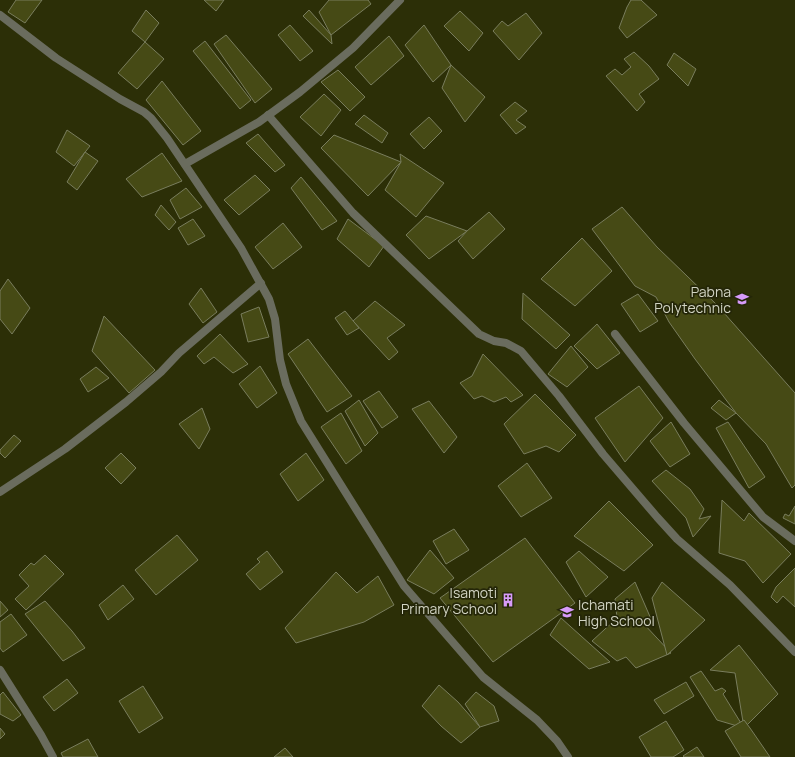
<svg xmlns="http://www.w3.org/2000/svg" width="795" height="757" viewBox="0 0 795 757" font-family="Manrope,sans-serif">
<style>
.built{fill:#2c2f07}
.building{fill:#464a15;stroke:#797d5d}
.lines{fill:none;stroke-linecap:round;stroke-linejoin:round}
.street{stroke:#6a6c5e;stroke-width:8}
.labels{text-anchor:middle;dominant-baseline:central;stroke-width:3.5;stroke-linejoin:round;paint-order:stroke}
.poi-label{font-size:14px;fill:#d1d3c2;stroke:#242608;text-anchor:end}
</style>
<rect width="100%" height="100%" fill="#242608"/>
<rect class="built" x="0" y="0" width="795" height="757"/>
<g class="building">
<path d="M16,0H42L25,23L8,12Z"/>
<path d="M204,0H224L216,11Z"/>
<path d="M329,0H368L371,4L331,35L319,12Z"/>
<path d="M631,0H641L657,15L627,38L619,28L627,7Z"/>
<path d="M146,10L159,23L145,42L132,31Z"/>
<path d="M309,10L331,35L332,44L303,16Z"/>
<path d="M460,11L483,33L469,51L444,26Z"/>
<path d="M526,13L542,33L519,60L493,31L502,21L508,26Z"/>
<path d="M290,25L313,51L300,61L278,35Z"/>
<path d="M424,25L451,65L433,82L405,45Z"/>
<path d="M226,35L272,89L255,103L214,44Z"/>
<path d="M389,36L404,56L371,85L355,67Z"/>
<path d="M205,41L251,100L240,109L193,51Z"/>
<path d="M145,42L164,59L137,89L118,73Z"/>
<path d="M634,52L649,66L659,79L639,94L645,102L637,111L606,76L615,69L622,75L631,67L624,59Z"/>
<path d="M674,53L696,69L688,86L667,65Z"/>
<path d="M451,65L485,97L465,122L442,88Z"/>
<path d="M338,70L365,97L350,111L321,82Z"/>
<path d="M162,81L201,131L183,145L146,100Z"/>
<path d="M324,94L341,110L321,136L300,117Z"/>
<path d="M515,102L527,111L516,120L526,127L516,134L500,115Z"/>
<path d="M364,115L388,133L382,143L355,124Z"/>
<path d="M429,117L442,131L424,149L410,134Z"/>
<path d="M67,130L90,146L74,166L56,152Z"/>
<path d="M258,134L285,165L275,172L246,143Z"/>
<path d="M334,135L401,162L368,196L321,148Z"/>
<path d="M85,152L98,161L77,190L67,182Z"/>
<path d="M162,153L182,181L142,197L126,179Z"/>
<path d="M400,154L444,183L416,217L385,190L401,162Z"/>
<path d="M255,175L270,190L239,215L224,200Z"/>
<path d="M301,177L337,221L322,230L291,188Z"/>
<path d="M186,188L202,207L180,219L170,200Z"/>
<path d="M161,205L176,222L169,230L155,215Z"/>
<path d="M622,207L657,247L716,304L795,393V485L792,488L766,444L736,413L695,359L669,322L656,297L635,286L592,229Z"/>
<path d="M489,212L505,229L473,259L458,241L467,231Z"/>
<path d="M426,216L467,231L429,259L406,235Z"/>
<path d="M193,219L205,236L188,245L178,228Z"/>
<path d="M348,219L384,246L369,267L337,239Z"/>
<path d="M283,223L302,247L273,269L255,247Z"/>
<path d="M582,238L612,271L575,306L541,279Z"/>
<path d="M8,279L30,308L12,334L0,319V291Z"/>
<path d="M201,288L217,312L203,323L189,304Z"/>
<path d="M523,293L570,335L556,349L522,319Z"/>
<path d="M638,294L658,321L640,332L621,304Z"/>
<path d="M375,301L405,325L387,338L398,352L389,360L353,321Z"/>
<path d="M259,307L269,337L248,342L241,314Z"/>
<path d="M345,311L359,328L347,335L335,318Z"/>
<path d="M104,316L155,370L129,393L92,351Z"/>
<path d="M597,324L620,353L597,369L574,346Z"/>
<path d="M220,334L248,364L233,373L214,357L204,364L197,356Z"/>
<path d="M308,339L352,396L327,412L288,354Z"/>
<path d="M571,346L588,367L567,387L548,374Z"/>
<path d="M483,354L523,395L511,402L506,397L494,402L482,396L474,399L460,383L472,376Z"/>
<path d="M260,366L277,393L257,408L239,384Z"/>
<path d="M96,367L109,378L88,392L80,379Z"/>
<path d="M639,386L663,418L625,462L595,418Z"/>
<path d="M379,391L398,417L382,428L363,401Z"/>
<path d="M535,394L576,435L559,452L546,446L524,454L504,424Z"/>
<path d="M359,400L378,433L365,446L345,411Z"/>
<path d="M719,400L736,413L726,420L711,408Z"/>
<path d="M429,401L457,437L444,453L412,409Z"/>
<path d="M202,408L210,429L199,449L179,424Z"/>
<path d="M341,413L362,451L346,464L321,427Z"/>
<path d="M671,422L690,454L670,467L650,441Z"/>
<path d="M728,422L765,477L749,488L716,428Z"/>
<path d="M14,435L21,441L5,458L0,453V450Z"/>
<path d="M121,453L136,468L121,484L105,468Z"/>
<path d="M306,453L324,480L298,501L280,474Z"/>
<path d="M527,463L552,498L521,517L498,486Z"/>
<path d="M666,470L690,489L704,509L699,519L711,516L693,537L686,518L652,481Z"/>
<path d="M722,500L744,521L749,513L791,554L763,583L745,561L719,553Z"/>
<path d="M609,501L653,545L624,571L574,536Z"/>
<path d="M795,506V524L783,518L785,514L789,516Z"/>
<path d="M454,529L469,550L446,564L433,541Z"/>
<path d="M177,535L198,560L156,595L135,570Z"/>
<path d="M525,538L575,603L493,662L440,598Z"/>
<path d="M430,550L454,578L434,594L407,580Z"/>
<path d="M267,551L283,572L260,590L246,574L260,562L257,559Z"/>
<path d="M579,551L608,577L586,597L566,562Z"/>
<path d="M45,555L64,574L26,610L15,599L29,586L19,575L31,563L34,565Z"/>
<path d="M795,568V607L783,596L777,603L771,597L776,587Z"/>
<path d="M336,572L357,593L378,576L394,605L364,622L296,643L285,628Z"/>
<path d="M635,582L651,619L642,622L671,653L636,668L626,657L617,661L592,641L617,618L615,599Z"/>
<path d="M662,582L705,620L667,655L652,598Z"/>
<path d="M123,585L134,599L108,620L99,605Z"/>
<path d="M0,601L8,610L0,617Z"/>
<path d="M45,601L72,631L85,648L63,661L25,614Z"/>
<path d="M11,614L27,635L3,652L0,648V622Z"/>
<path d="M561,618L610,662L589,669L550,635Z"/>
<path d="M739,645L778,694L744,728L735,673L710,670Z"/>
<path d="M701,671L715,691L722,688L726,691L723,694L744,728L717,720L690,677Z"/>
<path d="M67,679L78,693L54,711L43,697Z"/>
<path d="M686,682L694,696L664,714L654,700Z"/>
<path d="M439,685L458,702L480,727L461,743L441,726L422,706Z"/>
<path d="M143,686L163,718L139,733L119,701Z"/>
<path d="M3,692L21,715L13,721L0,714V695Z"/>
<path d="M476,692L494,706L499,721L480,727L465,704Z"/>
<path d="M744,720L750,728L770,757H741L725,731Z"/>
<path d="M666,721L684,750L673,757H651L639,737Z"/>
<path d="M0,728L5,734L0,739Z"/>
<path d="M88,739L98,757H63L61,753Z"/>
<path d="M697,747L704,757H684L683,756Z"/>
<path d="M285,748L293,757H274Z"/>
</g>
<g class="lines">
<g class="street">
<path d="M0,15L56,58L120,99L144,112L151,118L167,138L241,248L269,299L275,319L280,360L286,384L301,421L404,586L483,677L537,720L557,741L568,757"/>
<path d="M268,115L353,213L479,334L494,341L506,343L521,351L559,396L603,454L657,517L677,539L730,585L795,652"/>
<path d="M185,164L259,122L300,92L353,48L400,0"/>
<path d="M615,334L684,423L763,517L795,541"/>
<path d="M0,492L65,449L126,402L161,372L179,353L261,283"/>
<path d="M0,670L41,735L53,757"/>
</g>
</g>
<defs>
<g id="university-bare" transform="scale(1.08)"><path d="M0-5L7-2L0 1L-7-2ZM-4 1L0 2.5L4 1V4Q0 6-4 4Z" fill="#d79bf9" stroke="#242608" stroke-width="2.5" paint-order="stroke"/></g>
<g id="building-bare" transform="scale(1.08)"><path d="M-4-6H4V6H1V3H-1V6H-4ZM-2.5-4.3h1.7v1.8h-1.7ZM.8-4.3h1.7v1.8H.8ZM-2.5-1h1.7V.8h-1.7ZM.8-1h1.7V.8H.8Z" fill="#d79bf9" stroke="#242608" stroke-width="2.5" paint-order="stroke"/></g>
<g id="school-bare" transform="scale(1.08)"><path d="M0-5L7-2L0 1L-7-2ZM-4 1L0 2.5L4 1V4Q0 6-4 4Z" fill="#d79bf9" stroke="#242608" stroke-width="2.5" paint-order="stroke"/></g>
</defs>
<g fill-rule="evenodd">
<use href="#university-bare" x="742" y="299"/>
<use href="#building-bare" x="508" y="600"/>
<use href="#school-bare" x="567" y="612"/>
</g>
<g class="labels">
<g class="poi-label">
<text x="731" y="291">Pabna<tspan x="731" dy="16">Polytechnic</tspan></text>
<text x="497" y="592">Isamoti<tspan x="497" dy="16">Primary School</tspan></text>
<text x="578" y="604" text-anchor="start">Ichamati<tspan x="578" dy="16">High School</tspan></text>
</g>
</g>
</svg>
